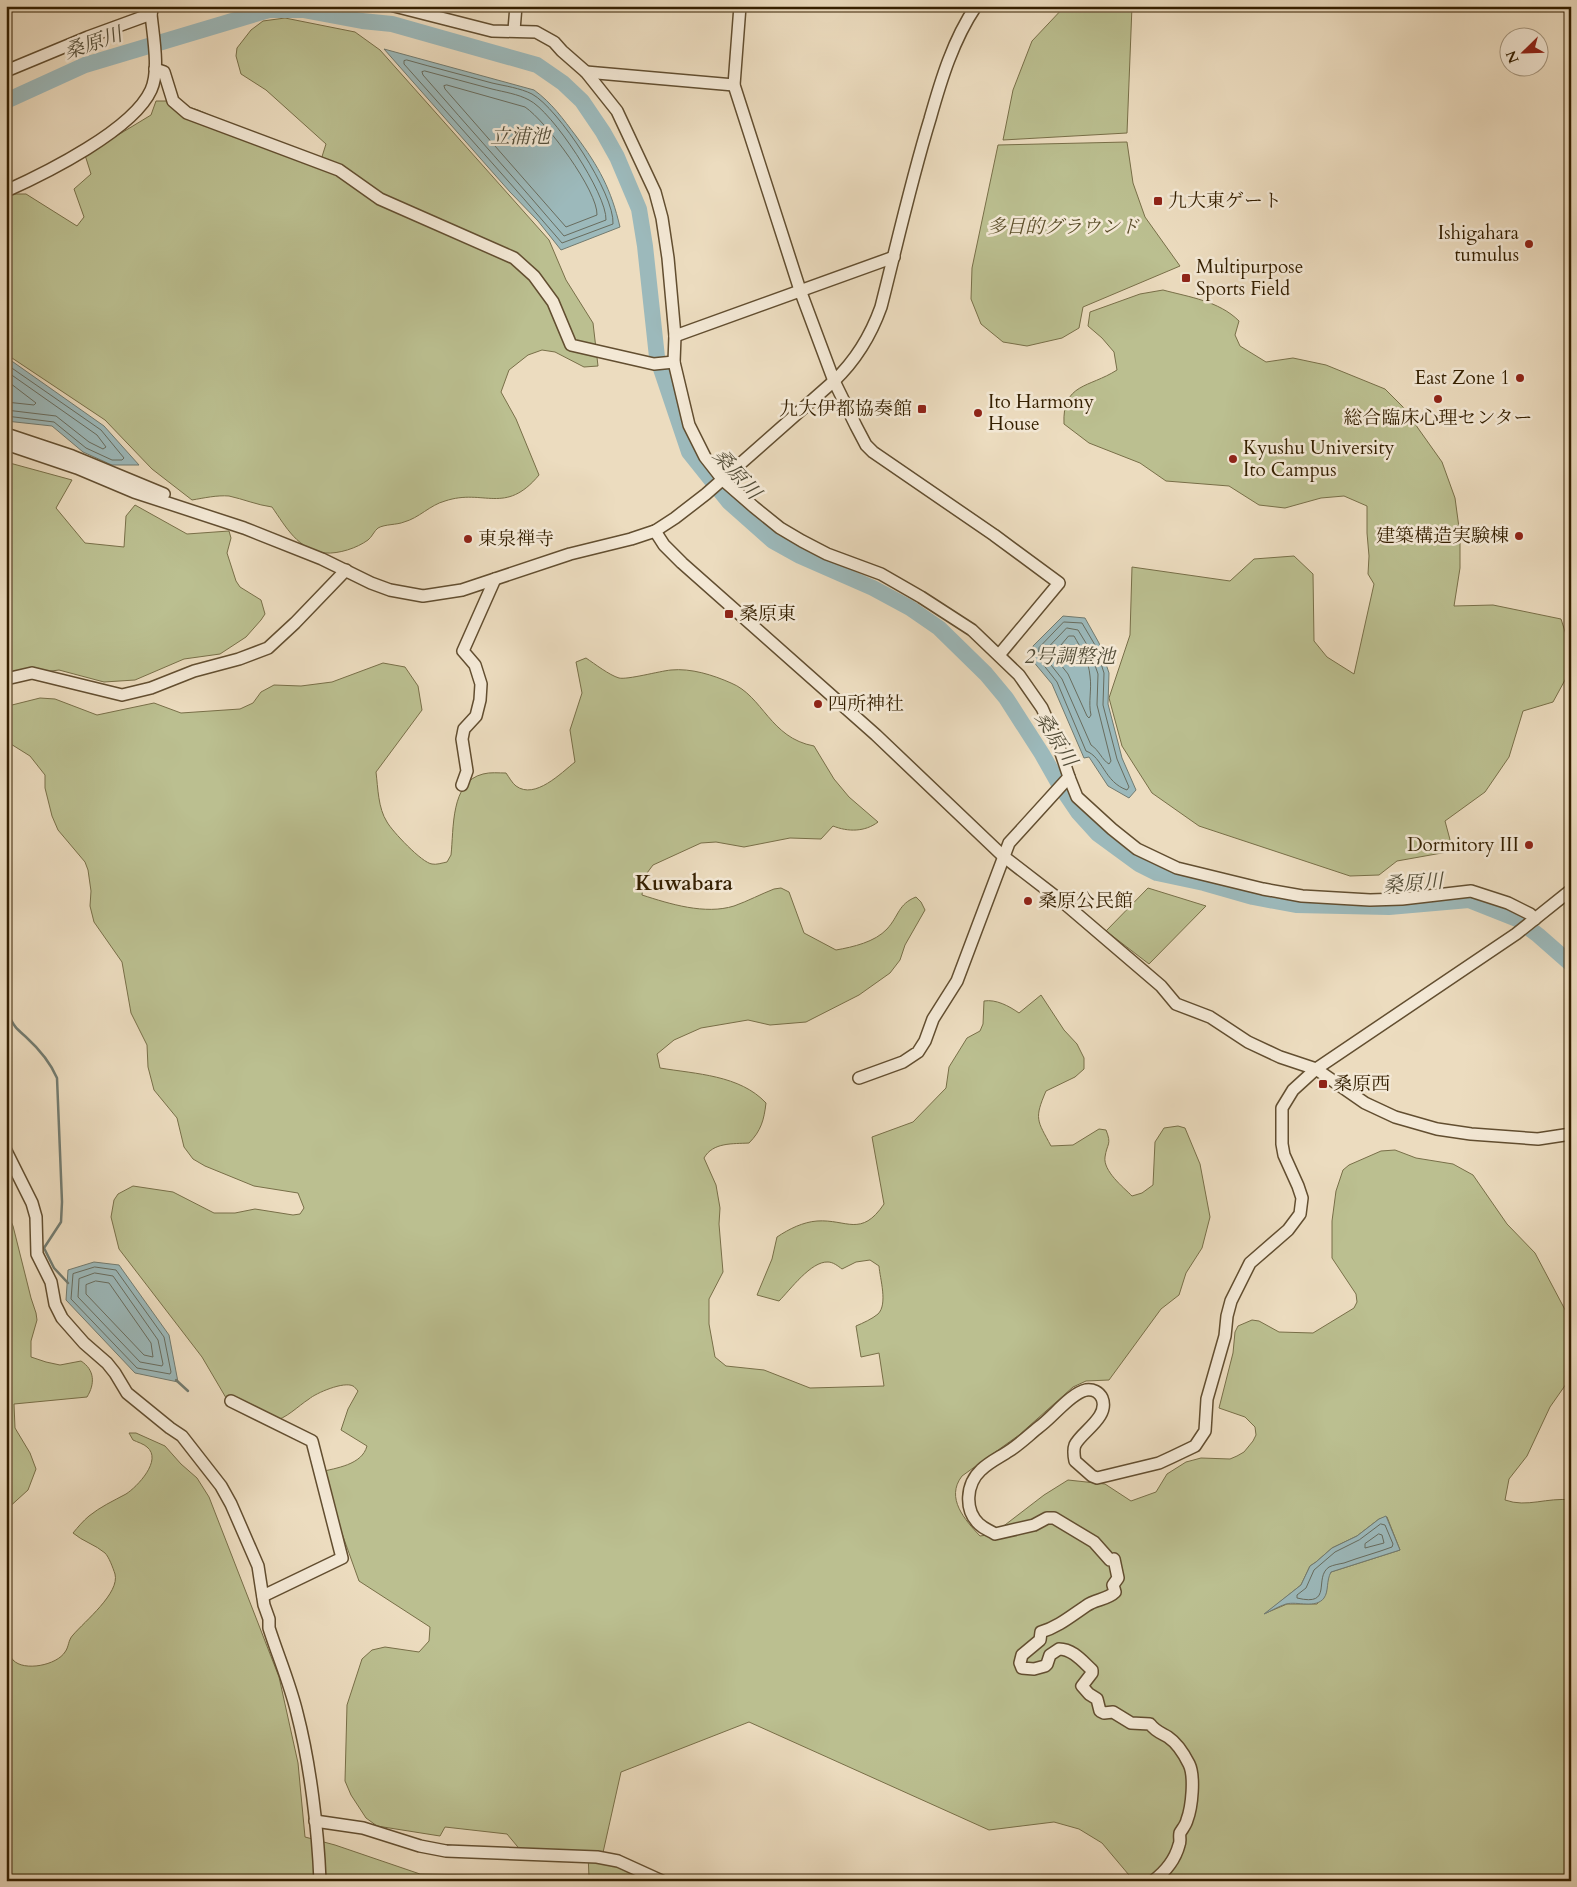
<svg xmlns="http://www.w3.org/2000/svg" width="1577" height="1887" viewBox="0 0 1577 1887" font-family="Cardo,'Noto Serif JP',serif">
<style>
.green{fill:#bbbf90;stroke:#786f48;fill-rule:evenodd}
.water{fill:#9cb9bb;stroke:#727b70}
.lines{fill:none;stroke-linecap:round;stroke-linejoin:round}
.shore{stroke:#686c5e;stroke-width:1}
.stream{stroke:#727b70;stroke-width:2.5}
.river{stroke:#9cb9bb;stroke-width:16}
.minor-casing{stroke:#624e30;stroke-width:14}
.minor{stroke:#f3e8d5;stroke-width:11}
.poi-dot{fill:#8f2418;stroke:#f3e8d5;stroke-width:2}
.labels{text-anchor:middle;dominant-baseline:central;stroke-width:5;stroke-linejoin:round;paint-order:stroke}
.poi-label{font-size:19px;fill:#341f00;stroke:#f3e8d5;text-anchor:start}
.park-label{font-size:19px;font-style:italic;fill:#5c4f2b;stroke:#f3e8d5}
.water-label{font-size:20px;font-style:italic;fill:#534d38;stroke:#f3e8d5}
.quarter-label{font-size:21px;font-weight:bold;fill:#341f00;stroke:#f3e8d5}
</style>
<rect width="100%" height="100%" fill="#ecdcbf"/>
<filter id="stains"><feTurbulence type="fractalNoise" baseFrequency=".004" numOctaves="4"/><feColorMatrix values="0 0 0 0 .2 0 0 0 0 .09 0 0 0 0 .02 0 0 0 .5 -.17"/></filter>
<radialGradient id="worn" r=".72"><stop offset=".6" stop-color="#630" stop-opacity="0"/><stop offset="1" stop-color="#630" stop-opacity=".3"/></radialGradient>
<g class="green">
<path d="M1065,6H1132L1127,133L1003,140L1013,90L1032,41Z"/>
<path d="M285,18L355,32L380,50L549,240L566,280L593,323L598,366L584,367L555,352L542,350L528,355L509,370L501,392L516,419L539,475C505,516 484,488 445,501C430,505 419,518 404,522C397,525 385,524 378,528C374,531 372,537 368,540C357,548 339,554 325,553C298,550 286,527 272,507C257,505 243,499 229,496C217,495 204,498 192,500L152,469L105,420L6,354V197L13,194H26L77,226L84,217L74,189L91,174L85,155L151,115L156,101H170L198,110L320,163L326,144L266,90L241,74L236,56L237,48L251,30L263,21Z"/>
<path d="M1127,142L1133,183L1145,217L1180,266L1083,307L1079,328L1062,338L1027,346L1003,342L981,324L971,299L972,268L998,145Z"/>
<path d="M1163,290C1189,297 1219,301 1239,321L1235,335L1240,346L1266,362L1293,358L1326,365L1385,389L1403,407L1442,462L1455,498L1460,535V568L1454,606L1493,605L1561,619L1571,650V669L1553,702L1523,711L1509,757L1485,792L1445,821L1453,851L1397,861L1379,875L1350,876L1199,826L1152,793L1122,746L1109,698L1130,635L1132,567L1230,581L1254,559L1294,556L1313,574L1314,641L1327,657L1354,674L1374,584L1368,574L1369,556L1367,533V506L1344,496L1321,498L1285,508L1259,505L1229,486L1166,481L1140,463L1089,443L1064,424C1062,383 1089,388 1117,370L1114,352L1102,338L1088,326L1090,312L1140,294Z"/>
<path d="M6,462L72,480L56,508L85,543L124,547L126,516L135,505L187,534L229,531L231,538L227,553L236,581L240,587L261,600L265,614L261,620L246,637L220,654L184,659L135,680L104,682L59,670L6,677Z"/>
<path d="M586,658C595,664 609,675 619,678C627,680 660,671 671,670C691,668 713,675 731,683C763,696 770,738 814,746L834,779L849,797L878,822C865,832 848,832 833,826L821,839L790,838L744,847L716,842L701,843L653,865L644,877L642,895C670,904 705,915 734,906C748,901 761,894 774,889L781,888L789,892L804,933L836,950C853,947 875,942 887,929C899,916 898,904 916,897L921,902L925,910L905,945L900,960L890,973L859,995L806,1022L770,1025L748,1020L701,1028L674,1040L657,1054L660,1068C696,1074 740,1075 766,1103C764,1120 761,1131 749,1143C733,1144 713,1142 704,1158L716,1185L720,1208L719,1224L723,1272L709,1299V1324L715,1357L726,1366L764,1370L810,1388L884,1386L879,1353L861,1357L856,1326C863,1323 872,1319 878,1314C888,1304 880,1279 879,1266L870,1260L856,1262L842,1269C838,1266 833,1262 828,1262C811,1261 790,1290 779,1301L757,1295L772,1259L777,1237C789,1229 803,1222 817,1221C847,1219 861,1238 884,1204L872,1137L913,1122L946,1088L949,1067L967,1038L980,1031L983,1024L984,1001C996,999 1009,1006 1019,1013L1041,995L1064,1030L1077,1044L1084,1058V1069L1075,1077L1046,1091C1034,1119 1037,1120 1051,1146L1073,1145L1099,1129L1106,1130C1112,1145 1107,1143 1105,1157C1103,1171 1123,1187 1132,1196L1142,1193L1153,1185L1155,1142L1164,1128L1178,1126L1185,1128L1200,1164L1210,1217L1202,1248L1186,1273L1179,1295L1161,1309L1109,1380L1086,1381L1073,1387L1019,1435L962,1476C945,1498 965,1520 980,1536L987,1535L1001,1528L1044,1495L1068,1480L1105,1484L1131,1501L1156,1492L1167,1474L1186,1462L1201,1458L1230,1459L1237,1456L1244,1452L1253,1441L1256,1435L1255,1427L1245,1417L1219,1408L1233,1353L1235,1332L1238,1326L1252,1320L1259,1321L1279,1332L1313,1333L1354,1308L1357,1302L1356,1294L1332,1258V1221L1336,1191L1343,1170L1349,1165L1381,1151L1395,1150L1416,1158L1453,1164L1473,1175L1507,1224L1535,1253L1571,1321V1377L1550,1407L1527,1456L1509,1479L1505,1500C1527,1508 1547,1497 1571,1500V1881H1134L1102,1843L1079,1829L1054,1822L989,1830L749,1722L621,1772L602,1857L649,1881H6V1646C8,1651 10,1657 13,1660C24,1672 57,1665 65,1652C69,1647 68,1640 73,1635C85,1621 120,1593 115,1574C113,1568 109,1557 105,1553C96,1545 82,1541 73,1533C78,1527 83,1521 89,1516C100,1507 113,1501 126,1494C137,1487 163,1460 147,1447C144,1444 137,1442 133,1440L129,1433H136L165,1446L181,1464L197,1478L209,1497L279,1677L298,1763L305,1837L335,1845L420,1874L589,1877L588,1854L522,1852L507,1834L445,1827L440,1836L377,1826L366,1818L351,1795L345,1781L347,1705L362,1659L372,1650L385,1647L419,1652L429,1641L430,1627L359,1581L320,1472C336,1468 362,1465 367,1446L341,1430L348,1409L358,1391C357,1390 354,1386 353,1386C344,1381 316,1393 309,1399C298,1406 286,1419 273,1421C262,1422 242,1412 232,1408L202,1357L119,1249L111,1217L114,1200L118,1194L133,1186L173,1192L214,1213H235L255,1209L293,1215L300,1214L304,1208L298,1193L254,1186L205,1166L193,1159L184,1147L177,1118L154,1090L148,1067L147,1045L131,1013L122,962L94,922L90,906L91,891L88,870L85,862L58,830L52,816L45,788V775L30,756L6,741V703L12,705L40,698L55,699L97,715L154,703L181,713L240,709L253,703L261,692L274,685L301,686L332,682L383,663L405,667L418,686L422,710L376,772C378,788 378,808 387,822C392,831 422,863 432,864C436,865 442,863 447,862L451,855C454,829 450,782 483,774C490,772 499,773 506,773C509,777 512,783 516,786C535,800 561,773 575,762L570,730L582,693L576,662ZM1387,1517L1400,1550L1331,1572L1327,1578L1326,1593L1317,1604H1287L1266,1613L1301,1585L1310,1566L1316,1562L1332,1548L1357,1536L1379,1519Z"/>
<path d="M1148,888L1206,906L1149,964L1106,931Z"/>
<path d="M6,1210L13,1226L31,1298L36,1313L37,1320L31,1341V1357L46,1362L60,1365L81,1361C95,1370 95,1384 87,1397L14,1404L15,1428L30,1453L36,1469L28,1490L6,1510Z"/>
</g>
<g class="water">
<path d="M384,49L534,90C552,103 563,119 576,136C599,167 611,189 620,227L561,250L538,221L510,192Z"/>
<path d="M6,357L104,426L139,465H112L83,452L52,426L6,421Z"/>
<path d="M1063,616L1085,618L1099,643L1109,673L1108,704L1122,758L1136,790L1129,798L1108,786L1089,757L1084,758L1052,684L1032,660L1033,646Z"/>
<path d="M94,1262L119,1265L169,1335L178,1382L135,1373L66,1300L68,1270Z"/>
<path d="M1386,1516L1400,1550L1331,1572C1326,1581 1329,1591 1324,1598C1316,1609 1297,1601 1286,1604C1279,1606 1271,1611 1264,1614L1301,1585L1310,1566L1316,1562L1332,1548L1357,1536L1379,1519Z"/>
</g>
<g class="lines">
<g class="shore">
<path d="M407,60C435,68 463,75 492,83C505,86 520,88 532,94C558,108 615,194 613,224L562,243C511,183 457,124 404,64V61Z"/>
<path d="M425,71C447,77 470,83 492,89C504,92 518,94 529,100C552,111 607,194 606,220L564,236C518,182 470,129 423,75L422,72Z"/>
<path d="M447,85L525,107C546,121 598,191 597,215L566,227L445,89L444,86Z"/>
<path d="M6,364L101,430L124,458L122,460H112L86,448L54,422L6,416"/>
<path d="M6,371L97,435L106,447L103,449L89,442L56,416L6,410"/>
<path d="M6,380L36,403L34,405L6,402"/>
<path d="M1064,622L1082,623L1095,645L1104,673L1103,705L1117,759L1129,787L1127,790C1104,782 1103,757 1086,751L1057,682L1038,658L1039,648Z"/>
<path d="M1067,628L1078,630L1089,648L1098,674L1097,705L1111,761L1109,764C1102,760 1099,750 1091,745L1062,679L1044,656L1045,651Z"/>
<path d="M1069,636H1074C1081,648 1089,662 1090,676C1092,690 1088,702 1091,715L1089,718L1087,716L1068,674L1053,655Z"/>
<path d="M95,1267L116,1270L164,1337L171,1372L170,1374L137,1368L71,1299L73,1274Z"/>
<path d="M95,1273L113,1276L158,1340L163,1364L162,1366L140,1362L78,1297L79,1279Z"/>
<path d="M96,1281L109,1283L151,1343L153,1357L144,1355L86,1294V1285Z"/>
<path d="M1381,1524L1385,1525L1393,1544L1392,1547C1376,1553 1360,1557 1344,1563C1339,1564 1333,1565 1329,1567C1313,1578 1334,1607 1297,1598V1595L1306,1588L1314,1570L1335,1552L1359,1540Z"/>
<path d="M1379,1534L1382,1535L1384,1543L1365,1548V1544Z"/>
</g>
<g class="stream">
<path d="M6,8L10,6"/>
<path d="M6,930L9,1016C15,1028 17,1029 26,1037C38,1048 51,1064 57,1078L62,1202L61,1222L44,1248L54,1268L68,1283"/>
<path d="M176,1380L188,1391"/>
</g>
<path class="river" d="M6,101L85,65L269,10H303L362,21L392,24L537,65L563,83L582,101L603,132L617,157L639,209L645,246L657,357L689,452L729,502L773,541L800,556L873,588L910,608L939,628L986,674L1006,698L1042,754L1059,784L1078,812L1098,834L1139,864L1157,873L1204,883L1253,897L1296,905L1389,907L1469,900L1517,919L1538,935L1571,964"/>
<g class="minor-casing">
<g id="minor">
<path d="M394,6L492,31L536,32L554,42L562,51L586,72L617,111L655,192L662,218L668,258L675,336L674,362L689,425L705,457L723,480L754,507L780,528L802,541L827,554L881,574L921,597L972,630L1019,675L1042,708L1058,744L1069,777L1009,843L957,981L933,1019L925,1041L918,1052L903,1062L859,1078"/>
<path d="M740,6L734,85L800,290L834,381L856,426L866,445L873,452L994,535L1059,583L999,655"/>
<path d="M514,30L516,6"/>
<path d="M155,69L164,72L173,101L187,113L339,170L380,199L514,258L534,276L553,302L571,345L654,364L674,362"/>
<path d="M6,71L88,37L151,14"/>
<path d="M586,72L734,85"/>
<path d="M6,191C46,173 133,130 151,90C160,71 153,35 151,14L153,6"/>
<path d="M675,336L894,257"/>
<path d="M6,434L72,456L164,494"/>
<path d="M6,444L77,468L134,492L244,528L322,559L371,583L390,590L423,596L462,590L570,554L631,539L655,531L675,518L706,494L834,381C856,360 871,335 881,307C897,244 911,181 930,119C941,80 953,40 976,6"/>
<path d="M655,531L664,545L682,563L876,735L1003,856L1064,903L1161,986L1176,1004L1210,1017L1248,1042L1280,1057L1316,1069L1365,1103L1395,1117L1437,1129L1471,1134L1538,1139L1571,1134"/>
<path d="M6,679L32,673L122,695L151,688L194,671L239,659L268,648L295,623L346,570"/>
<path d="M1069,777L1077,797L1112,829L1137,849L1177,868L1263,889L1302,896L1370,900L1402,899L1471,891L1508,903L1530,914L1535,919"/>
<path d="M462,785L467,771L462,739L464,729L476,716L480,700L481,684L475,665L463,651L495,579"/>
<path d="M6,1151L32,1203L36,1217L37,1254L51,1282L55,1304L62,1318L84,1343L107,1363L115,1373L127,1393L170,1428L182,1436L221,1486L231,1504L258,1566L264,1605L269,1619V1628C278,1656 290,1684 297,1713C310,1763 318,1829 320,1881"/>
<path d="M231,1401L312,1441L342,1558L263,1596"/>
<path d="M315,1821L363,1828L420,1846L446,1851L597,1857L618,1861L662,1881"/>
<path d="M1153,1881C1165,1872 1175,1860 1179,1845C1181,1841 1179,1837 1180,1833C1182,1829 1186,1825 1187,1820C1192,1807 1195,1776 1189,1764C1184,1754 1177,1743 1168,1737C1161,1733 1155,1731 1150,1724L1131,1723L1113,1712L1104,1713L1100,1711L1097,1699L1089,1694L1082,1686L1092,1673V1670C1083,1662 1073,1649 1059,1649L1050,1655L1047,1664L1045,1666L1034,1669L1022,1668L1020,1663L1022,1655L1040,1640L1041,1632C1058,1627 1071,1616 1086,1606C1095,1599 1107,1600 1115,1592L1113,1585L1118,1578L1114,1559L1110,1560L1094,1542L1054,1518H1047L1034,1525L995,1534C989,1530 984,1529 979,1524C964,1510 966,1484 981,1470C989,1462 1000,1457 1009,1451C1020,1444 1029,1435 1039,1427C1052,1418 1071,1393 1086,1390C1093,1389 1099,1392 1102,1398C1110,1417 1081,1432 1075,1445C1073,1450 1074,1456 1075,1461L1092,1476L1097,1478L1159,1463L1172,1457L1195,1446L1205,1431L1207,1399L1225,1336L1227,1316L1231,1301L1250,1263L1288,1230L1300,1214L1302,1198L1298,1186L1284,1155L1282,1144V1108L1293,1090L1316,1069L1516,934L1571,890"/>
</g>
</g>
<use href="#minor" class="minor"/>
</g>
<g class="poi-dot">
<rect x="1153" y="196" width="10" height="10" rx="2.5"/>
<circle cx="1529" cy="244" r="5"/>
<rect x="1181" y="273" width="10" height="10" rx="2.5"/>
<circle cx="1520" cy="378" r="5"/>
<circle cx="1438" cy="399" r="5"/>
<rect x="917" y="404" width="10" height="10" rx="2.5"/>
<circle cx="978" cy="413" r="5"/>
<circle cx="1233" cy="459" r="5"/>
<circle cx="1519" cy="536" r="5"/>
<circle cx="468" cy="539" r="5"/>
<rect x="724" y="609" width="10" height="10" rx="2.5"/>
<circle cx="818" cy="704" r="5"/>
<circle cx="1529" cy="845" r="5"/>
<circle cx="1028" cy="901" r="5"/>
<rect x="1318" y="1079" width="10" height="10" rx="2.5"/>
</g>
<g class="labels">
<g class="poi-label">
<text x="1168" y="201">九大東ゲート</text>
<text x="1519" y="233" text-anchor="end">Ishigahara<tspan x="1519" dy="22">tumulus</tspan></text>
<text x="1196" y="267">Multipurpose<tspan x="1196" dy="22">Sports Field</tspan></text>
<text x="1510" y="378" text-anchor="end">East Zone 1</text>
<text x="988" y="402">Ito Harmony<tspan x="988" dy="22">House</tspan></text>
<text x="912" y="409" text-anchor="end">九大伊都協奏館</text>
<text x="1438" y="418" text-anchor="middle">総合臨床心理センター</text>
<text x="1243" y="448">Kyushu University<tspan x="1243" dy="22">Ito Campus</tspan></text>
<text x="1509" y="536" text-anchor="end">建築構造実験棟</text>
<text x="478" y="539">東泉禅寺</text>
<text x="739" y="614">桑原東</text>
<text x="828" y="704">四所神社</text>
<text x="1519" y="845" text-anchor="end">Dormitory III</text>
<text x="1038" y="901">桑原公民館</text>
<text x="1333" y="1084">桑原西</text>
</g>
<g class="park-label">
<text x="1063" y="227">多目的グラウンド</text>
</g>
<g class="water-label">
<text transform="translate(93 43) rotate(-19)">桑原川</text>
<text x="520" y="136">立浦池</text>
<text transform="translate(737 474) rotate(48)">桑原川</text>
<text x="1070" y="656">2号調整池</text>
<text transform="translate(1056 739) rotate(58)">桑原川</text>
<text transform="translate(1413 883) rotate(-4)">桑原川</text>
</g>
<g class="quarter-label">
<text x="684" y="883">Kuwabara</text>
</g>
</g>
<rect width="1577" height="1887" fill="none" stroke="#ecdcbf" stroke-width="25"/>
<rect x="8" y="8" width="1562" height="1872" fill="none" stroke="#341f00" stroke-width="2.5"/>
<rect x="12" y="12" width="1552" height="1862" fill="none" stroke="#341f00"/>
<g transform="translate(1524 52) rotate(247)"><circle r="24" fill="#f3e8d5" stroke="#a79880"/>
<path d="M0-4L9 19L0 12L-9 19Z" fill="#8f2418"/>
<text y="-8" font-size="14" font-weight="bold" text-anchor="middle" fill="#341f00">N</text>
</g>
<rect width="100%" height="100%" filter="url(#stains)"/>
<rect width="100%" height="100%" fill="url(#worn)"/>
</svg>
